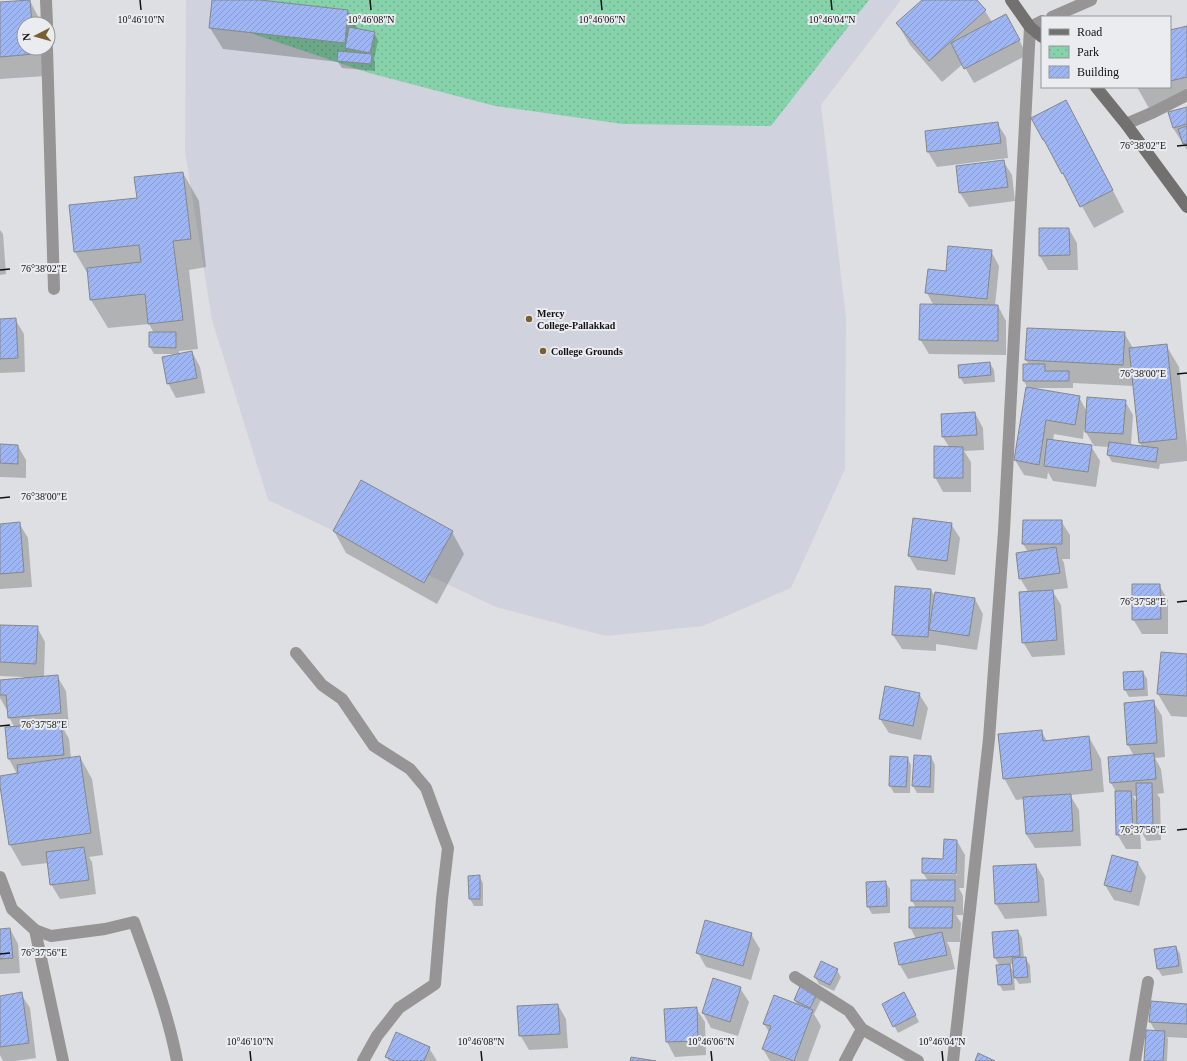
<svg xmlns="http://www.w3.org/2000/svg" width="1187" height="1061" viewBox="0 0 1187 1061" font-family="Georgia,serif">
<style>
.built{fill:#d0d3dd}
.park{fill:url(#park-dots)}
.shadow{fill:#0003;fill-rule:evenodd}
.building{fill:url(#building-hatch);stroke:#868789}
.lines{fill:none;stroke-linecap:round;stroke-linejoin:round}
.street{stroke:#969494;stroke-width:12}
.secondary{stroke:#737070;stroke-width:12}
.ticks{fill:none;stroke:#111213;stroke-width:1.5}
.poi-dot{fill:#7a6031;stroke:#ebecef;stroke-width:1.5}
.labels{text-anchor:middle;dominant-baseline:central;stroke-width:4;stroke-linejoin:round;paint-order:stroke}
.poi-label{font-size:10px;font-weight:bold;fill:#111213;stroke:#ebecef;text-anchor:start}
.ticks-label{font-size:10px;text-anchor:middle;fill:#111213;stroke:#ebecef;stroke-width:4;stroke-linejoin:round;paint-order:stroke}
</style>
<defs>
<pattern id="park-dots" width="8" height="8" patternUnits="userSpaceOnUse"><rect width="8" height="8" fill="#85d2ab"/><path d="M2 2h.1M6 6h.1" fill="none" stroke="#72b392" stroke-width="1.8" stroke-linecap="round"/></pattern>
<pattern id="building-hatch" width="6" height="6" patternUnits="userSpaceOnUse"><rect width="6" height="6" fill="#9fb6f5"/><path d="M-1 1l2-2M0 6l6-6M5 7l2-2" fill="none" stroke="#889bd1"/></pattern>
</defs>
<rect width="100%" height="100%" fill="#dedfe2"/>
<path class="built" d="M186,0H901L821,105L846,318L845,469L791,588L703,626L606,636L496,607L268,500L212,320L185,152Z"/>
<path class="park" d="M216,0H869L771,126L623,124L495,106L369,73L215,21Z"/>
<g class="shadow">
<path d="M213,0H251L348,11L358,29L374,33L378,40L374,60L375,62V71L342,68L338,62L223,49L210,28Z"/>
<path d="M923,0H976L985,11L992,22L1014,30L1027,55L974,83L963,64L942,82L910,45L897,23Z"/>
<path d="M30,1L42,24H24V48H44L46,76L0,79V3Z"/>
<path d="M1187,27V101L1150,110L1137,87H1170V31Z"/>
<path d="M1065,101L1078,123L1124,212L1094,228L1057,161L1056,162L1044,140Z"/>
<path d="M1187,108V150L1173,128L1169,113Z"/>
<path d="M997,123L1006,137L1008,158L937,167L928,152L926,131Z"/>
<path d="M1003,161L1012,175L1015,201L969,207L960,193Z"/>
<path d="M183,173L199,201L206,267L189,270L198,349L179,351V355L192,352L200,367L205,393L176,398L168,383L176,354H154L150,347L154,333L149,324L108,328L91,300L89,276L75,252L70,206L138,199Z"/>
<path d="M1069,229L1077,243L1078,270H1048L1040,256Z"/>
<path d="M0,230L3,234L6,274L0,275Z"/>
<path d="M991,251L999,266L995,306H998L1006,321V355L929,354L920,339L934,306L927,293L947,272Z"/>
<path d="M15,319L24,334L25,372L0,373V320Z"/>
<path d="M1124,333L1133,348L1166,345L1179,367L1187,446V461L1160,464L1159,469L1112,462L1108,455L1109,447L1094,446L1084,429L1083,439L1054,434L1053,440L1091,446L1100,461L1096,487L1053,481L1048,472L1047,479L1024,475L1015,460L1028,389L1024,381L1029,365L1026,360ZM1073,383L1134,386L1140,443L1142,447L1131,446L1133,415L1125,401L1087,412L1079,397L1031,389V388H1073Z"/>
<path d="M990,363L994,370L995,382L964,384L960,377Z"/>
<path d="M975,413L983,428L984,450L964,451L971,462V492H943L935,477L949,447L943,437Z"/>
<path d="M0,445L18,446L26,460V478L0,477Z"/>
<path d="M1061,521L1070,535V559H1062L1064,563L1068,588L1052,590L1061,605L1065,655L1032,657L1023,642L1029,593L1020,578L1028,552L1023,544Z"/>
<path d="M19,523L28,538L32,587L0,589V525Z"/>
<path d="M951,524L960,538L955,575L917,570L909,556Z"/>
<path d="M334,531L452,532L464,554L437,604L346,553Z"/>
<path d="M1159,585L1168,600V634H1142L1133,619Z"/>
<path d="M931,590L935,597L975,599L983,614L977,650L936,644V651L902,649L893,635Z"/>
<path d="M0,626L37,627L45,642L44,677L57,676L66,691L69,728H63L69,739L71,758L80,757L92,779L103,855L89,857L92,862L96,894L60,899L51,884L48,863L22,866L10,845L0,777L17,774L9,759L15,728L9,717L8,710H7L0,698V681L24,679V677L0,676Z"/>
<path d="M1187,655V717L1171,716L1158,694Z"/>
<path d="M1143,672L1147,679L1148,696L1129,697L1125,690L1124,673Z"/>
<path d="M919,694L928,708L921,740L889,733L880,719Z"/>
<path d="M1153,701L1162,716L1165,757L1155,758L1161,769L1164,793L1157,794L1160,798L1161,840L1147,841L1140,830L1141,849H1126L1117,834L1116,792L1111,783L1134,756L1128,745L1125,704ZM1133,796H1137V803Z"/>
<path d="M1041,731L1047,741L1089,737L1101,759L1104,792L1070,795L1079,810L1081,846L1035,848L1026,834L1024,799L1016,800L1004,778Z"/>
<path d="M907,757L911,765L910,793H894L890,786Z"/>
<path d="M931,757L935,765L934,793H917L913,786Z"/>
<path d="M957,841L965,855L964,888H959L963,896V915H956L961,923L960,942H947L950,948L955,969L908,979L900,965L916,939L910,927L916,908L912,901V881H928L923,873L944,860ZM927,872L957,873V875L927,874Z"/>
<path d="M1138,863L1146,877L1139,906L1114,900L1105,885Z"/>
<path d="M1036,865L1044,879L1047,916L1005,919L996,904L994,867Z"/>
<path d="M479,876L483,883V906H474L470,899Z"/>
<path d="M885,882L890,889V913L872,914L868,907Z"/>
<path d="M10,929L18,944L20,973L0,974V930Z"/>
<path d="M1018,931L1022,938L1024,958H1025L1030,965L1031,983L1019,984L1014,976L1015,990L1003,991L999,984L1000,966L995,958L993,933ZM1009,964H1013L1014,973Z"/>
<path d="M751,934L760,949L751,980L706,967L698,953Z"/>
<path d="M1176,947L1180,954L1183,973L1162,976L1158,969Z"/>
<path d="M837,970L841,977L834,991L819,984L815,977Z"/>
<path d="M801,985L821,1000L814,1014L821,1026L808,1061H770L763,1049L769,1032L764,1024L798,1006L795,1000Z"/>
<path d="M740,988L749,1002L738,1036L711,1028L703,1013Z"/>
<path d="M21,994L30,1008L36,1058L15,1061H3L0,1055V997Z"/>
<path d="M908,1000L919,1022L898,1033L883,1004Z"/>
<path d="M558,1005L566,1019L568,1048L529,1050L520,1035Z"/>
<path d="M1187,1005V1038L1167,1037L1168,1039L1167,1061H1145L1156,1032L1150,1022Z"/>
<path d="M696,1008L705,1022L706,1055L675,1057L667,1042L665,1010Z"/>
<path d="M429,1048L437,1061H389L386,1057Z"/>
</g>
<g class="building">
<path d="M30,0L32,24H24V48H33L34,54L0,57V2Z"/>
<path d="M212,0H260L348,10L345,43L209,28Z"/>
<path d="M922,0H977L986,10L929,61L896,23Z"/>
<path d="M1006,14L1020,40L964,69L951,43Z"/>
<path d="M1187,26V77L1170,81V30Z"/>
<path d="M349,27L375,32L370,53L345,48Z"/>
<path d="M338,51L372,54L371,64L337,61Z"/>
<path d="M1066,100L1113,190L1080,207L1063,173L1062,174L1044,140H1043L1031,118Z"/>
<path d="M1187,107V124L1173,128L1168,112Z"/>
<path d="M998,122L1001,143L927,152L925,131Z"/>
<path d="M1187,126V143L1183,144L1178,129Z"/>
<path d="M1004,160L1008,187L959,193L956,166Z"/>
<path d="M183,172L191,239L173,241L183,320L148,324L145,294L90,300L87,268L141,262L139,245L74,252L69,205L137,198L134,177Z"/>
<path d="M1039,228H1069L1070,255L1039,256Z"/>
<path d="M948,246L992,250L987,299L925,293L928,269L946,271Z"/>
<path d="M920,304L998,305V341L919,340Z"/>
<path d="M16,318L18,358L0,359V319Z"/>
<path d="M1027,328L1125,332L1123,365L1025,360Z"/>
<path d="M149,332H176V348L149,347Z"/>
<path d="M1167,344L1177,439L1139,443L1129,348Z"/>
<path d="M192,351L197,378L167,384L162,357Z"/>
<path d="M990,362L991,375L959,378L958,365Z"/>
<path d="M1023,364H1045V371H1069V381H1023Z"/>
<path d="M1026,387L1080,396L1075,425L1046,420L1039,465L1014,460Z"/>
<path d="M1087,397L1126,400L1123,434L1085,432Z"/>
<path d="M975,412L977,435L942,437L941,414Z"/>
<path d="M1047,439L1092,445L1088,472L1044,466Z"/>
<path d="M1109,442L1158,448L1156,462L1107,455Z"/>
<path d="M0,444L18,445V464L0,463Z"/>
<path d="M934,446L963,447V478H934Z"/>
<path d="M361,480L453,531L424,583L333,531Z"/>
<path d="M913,518L952,523L947,561L908,556Z"/>
<path d="M1023,520H1062V544H1022Z"/>
<path d="M20,522L24,572L0,574V524Z"/>
<path d="M1056,547L1060,573L1019,579L1016,553Z"/>
<path d="M1132,584H1160L1161,619L1132,620Z"/>
<path d="M895,586L931,589L928,637L892,635Z"/>
<path d="M1053,590L1057,640L1022,643L1019,592Z"/>
<path d="M935,592L975,598L969,636L929,630Z"/>
<path d="M0,625L38,626L36,664L0,662Z"/>
<path d="M1161,652L1187,654V696L1157,694Z"/>
<path d="M1143,671L1144,689L1124,690L1123,672Z"/>
<path d="M58,675L61,713L8,718L6,695H0V680Z"/>
<path d="M885,686L920,693L913,726L879,719Z"/>
<path d="M1154,700L1157,743L1127,745L1124,703Z"/>
<path d="M61,723L64,755L8,759L5,727Z"/>
<path d="M1042,730L1043,741L1089,736L1092,770L1003,779L998,734Z"/>
<path d="M1154,753L1156,779L1110,783L1108,757Z"/>
<path d="M914,755L931,756L930,787L912,786Z"/>
<path d="M80,756L91,833L9,845L0,786V776L18,773L17,765Z"/>
<path d="M890,756L908,757L906,787L889,786Z"/>
<path d="M1136,783H1152L1153,826H1137Z"/>
<path d="M1115,791H1131L1133,834L1116,835Z"/>
<path d="M1071,794L1073,831L1026,834L1023,797Z"/>
<path d="M944,839L957,840L956,874L922,873V858L943,859Z"/>
<path d="M84,847L89,880L50,885L46,852Z"/>
<path d="M1112,855L1138,862L1131,892L1104,885Z"/>
<path d="M1036,864L1039,902L995,904L993,866Z"/>
<path d="M480,875V899H469L468,876Z"/>
<rect x="911" y="880" width="44" height="21"/>
<path d="M886,881L887,906L867,907L866,882Z"/>
<path d="M909,907H953L952,928H909Z"/>
<path d="M705,920L752,933L743,966L696,953Z"/>
<path d="M10,928L13,958L0,959V929Z"/>
<path d="M1018,930L1020,956L994,958L992,932Z"/>
<path d="M942,932L947,955L899,965L894,943Z"/>
<path d="M1176,946L1179,966L1157,969L1154,949Z"/>
<path d="M1026,957L1028,977L1014,978L1012,958Z"/>
<path d="M821,961L838,969L830,985L814,977Z"/>
<path d="M1010,964L1012,984L998,985L996,965Z"/>
<path d="M713,978L741,987L730,1022L702,1013Z"/>
<path d="M801,984L818,992L810,1008L794,1000Z"/>
<path d="M22,992L29,1043L0,1047V996Z"/>
<path d="M904,992L916,1015L893,1027L882,1004Z"/>
<path d="M774,995L813,1010L794,1061L762,1049L771,1026L763,1024Z"/>
<path d="M1151,1001L1187,1004V1024L1149,1022Z"/>
<path d="M558,1004L560,1034L519,1036L517,1006Z"/>
<path d="M697,1007L698,1041L666,1042L664,1009Z"/>
<path d="M1146,1030L1165,1031L1163,1061H1144Z"/>
<path d="M396,1032L430,1047L424,1061H395L385,1057Z"/>
<path d="M978,1053L995,1061H975Z"/>
<path d="M631,1057L656,1061H630Z"/>
</g>
<g class="lines">
<g class="street">
<path d="M46,0L47,24"/>
<path d="M1052,17L1091,0"/>
<path d="M47,48L54,289"/>
<path d="M1126,124L1154,112L1187,95"/>
<path d="M296,653L322,685L342,699L374,746L410,769L426,788L448,848L442,899L435,984L399,1008L377,1036L363,1061"/>
<path d="M0,877L12,909L35,930L63,1061"/>
<path d="M35,930L51,936L105,929L134,922C150,967 168,1013 177,1061"/>
<path d="M795,977L849,1011L862,1029L918,1061"/>
<path d="M845,1061L862,1029"/>
<path d="M953,1061L989,739L1004,531L1030,27L1042,21"/>
<path d="M1135,1061L1148,982"/>
</g>
<g class="secondary">
<path d="M1011,0L1030,27L1042,37"/>
<path d="M1096,87L1126,124L1187,207"/>
</g>
</g>
<path class="ticks" d="M140,0L141,10M370,0L371,10M601,0L602,10M831,0L832,10M1177,146L1187,145M0,270L10,269M1177,374L1187,373M0,498L10,497M1177,602L1187,601M0,726L10,725M1177,830L1187,829M0,954L10,953M250,1051L251,1061M481,1051L482,1061M711,1051L712,1061M942,1051L943,1061"/>
<g class="poi-dot">
<circle cx="529" cy="319" r="4"/>
<circle cx="543" cy="351" r="4"/>
</g>
<g class="labels">
<g class="poi-label">
<text x="537" y="313">Mercy<tspan x="537" dy="12">College-Pallakkad</tspan></text>
<text x="551" y="351">College Grounds</text>
</g>
</g>
<g class="ticks-label">
<text x="141" y="23">10°46'10"N</text>
<text x="371" y="23">10°46'08"N</text>
<text x="602" y="23">10°46'06"N</text>
<text x="832" y="23">10°46'04"N</text>
<text x="1143" y="149">76°38'02"E</text>
<text x="44" y="272">76°38'02"E</text>
<text x="1143" y="377">76°38'00"E</text>
<text x="44" y="500">76°38'00"E</text>
<text x="1143" y="605">76°37'58"E</text>
<text x="44" y="728">76°37'58"E</text>
<text x="1143" y="833">76°37'56"E</text>
<text x="44" y="956">76°37'56"E</text>
<text x="250" y="1045">10°46'10"N</text>
<text x="481" y="1045">10°46'08"N</text>
<text x="711" y="1045">10°46'06"N</text>
<text x="942" y="1045">10°46'04"N</text>
</g>
<rect x="1041" y="16" width="130" height="72" fill="#ebecef" stroke="#949597"/>
<rect x="1049" y="29" width="20" height="6" fill="#737070" stroke="#949597"/>
<text x="1077" y="36" font-size="12" fill="#111213">Road</text>
<rect x="1049" y="46" width="20" height="12" fill="url(#park-dots)" stroke="#949597"/>
<text x="1077" y="56" font-size="12" fill="#111213">Park</text>
<rect x="1049" y="66" width="20" height="12" fill="url(#building-hatch)" stroke="#949597"/>
<text x="1077" y="76" font-size="12" fill="#111213">Building</text>
<g transform="translate(36 36) rotate(264)"><circle r="19" fill="#ebecef" stroke="#949597"/>
<path d="M0-3L7 15L0 10L-7 15Z" fill="#7a6031"/>
<text y="-6" font-size="11" font-weight="bold" text-anchor="middle" fill="#111213">N</text>
</g>
</svg>
